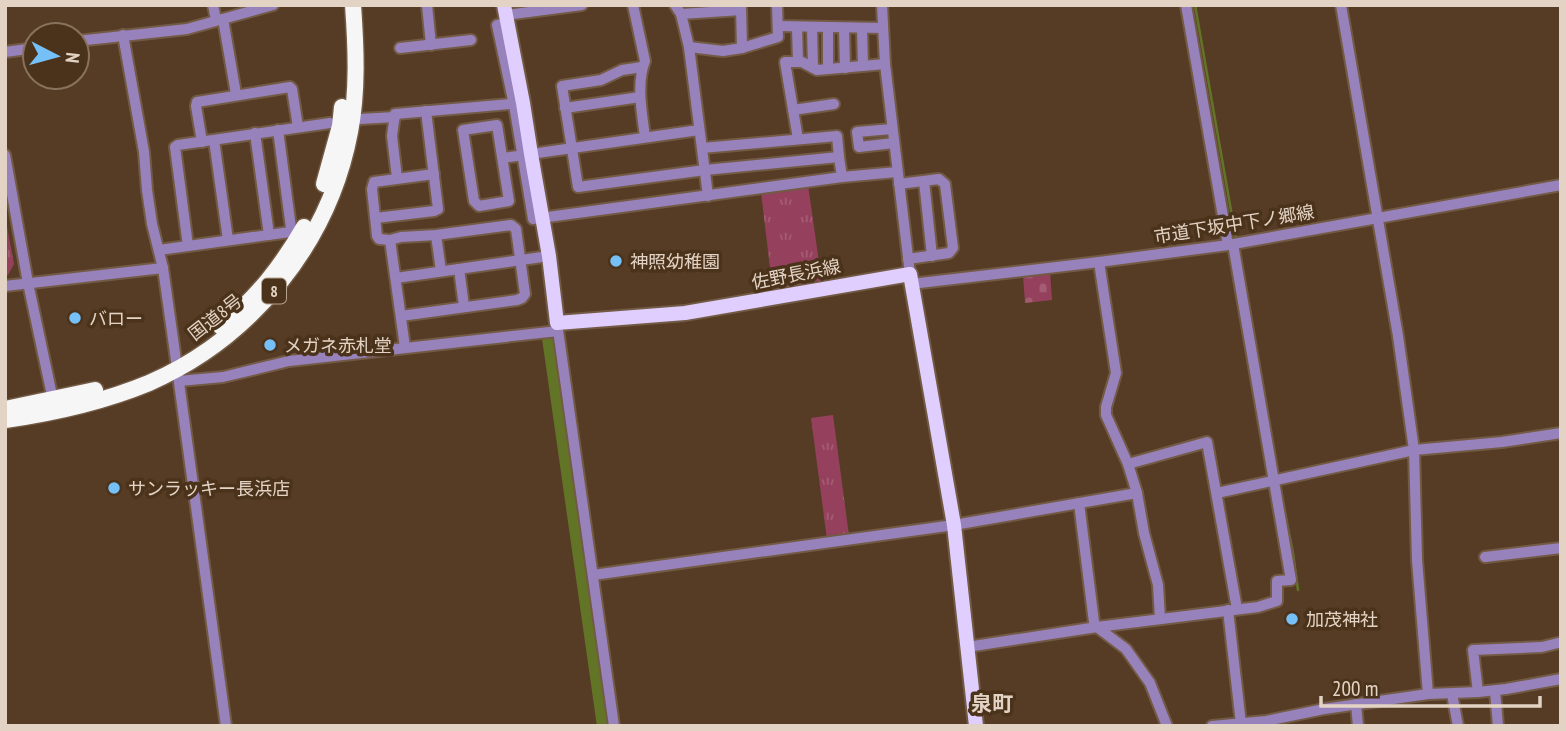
<svg xmlns="http://www.w3.org/2000/svg" width="1566" height="731" viewBox="0 0 1566 731" font-family="'PT Sans Narrow','Noto Sans JP',sans-serif">
<style>
.grass{fill:url(#grass-tufts)}
.cemetery{fill:url(#cemetery-stones)}
.lines{fill:none;stroke-linecap:round;stroke-linejoin:round}
.stream{stroke:#627526;stroke-width:2.5}
.river{stroke:#627526;stroke-width:14}
.minor-casing{stroke:#725a45;stroke-width:14}
.major-casing{stroke:#725a45;stroke-width:18}
.highway-casing{stroke:#725a45;stroke-width:19}
.minor{stroke:#9882bb;stroke-width:10}
.major{stroke:#e0cffe;stroke-width:14}
.highway{stroke:#f6f6f6;stroke-width:16}
.poi-dot{fill:#75c0f6;stroke:#4b321a;stroke-width:2.5}
.labels{text-anchor:middle;dominant-baseline:central;stroke-width:7;stroke-linejoin:round;paint-order:stroke}
.shield{fill:#4b321a;stroke:#b5a392;stroke-width:2}
.shield-label{font-size:16px;font-weight:bold;fill:#e3d3c5}
.street-label{font-size:18px;fill:#e3d3c5;stroke:#4b321a}
.poi-label{font-size:18px;fill:#e3d3c5;stroke:#4b321a;text-anchor:start}
.quarter-label{font-size:21px;font-weight:bold;fill:#e3d3c5;stroke:#4b321a}
</style>
<defs>
<pattern id="grass-tufts" width="24" height="20" patternUnits="userSpaceOnUse" patternTransform="scale(1.75)"><rect width="24" height="20" fill="#95415d"/><path d="M3 7l-1-3M5 7V3M7 7l1-3M15 17l-1-3M17 17v-4M19 17l1-3" fill="none" stroke="#a45c73"/></pattern>
<pattern id="cemetery-stones" width="16" height="16" patternUnits="userSpaceOnUse" patternTransform="scale(1.75)"><rect width="16" height="16" fill="#95415d"/><path d="M2 7V4a2 2 0 0 1 4 0v3zM10 15v-3a2 2 0 0 1 4 0v3z" fill="#a45c73"/></pattern>
</defs>
<rect width="100%" height="100%" fill="#563c25"/>
<g class="grass">
<path d="M808,185L822,283L773,293L761,192Z"/>
<path d="M5,216L14,264L8,275H5Z"/>
<path d="M833,415L849,536L827,539L811,418Z"/>
</g>
<path class="cemetery" d="M1050,272L1052,300L1025,303L1023,275Z"/>
<g class="lines">
<g class="stream">
<path d="M1195,5L1236,239"/>
<path d="M1279,483L1293,553L1298,590"/>
</g>
<path class="river" d="M549,338L604,726"/>
<g class="minor-casing">
<g id="minor">
<path d="M213,5L216,20"/>
<path d="M427,5L431,45"/>
<path d="M633,5L645,61C636,84 642,113 645,137"/>
<path d="M675,5L681,14L689,47L708,196"/>
<path d="M882,5L885,64L910,274"/>
<path d="M1186,5L1228,245"/>
<path d="M1341,5L1398,336L1414,450L1417,560L1428,694"/>
<path d="M741,6L742,48"/>
<path d="M681,14L741,10"/>
<path d="M506,15L582,5"/>
<path d="M223,19L236,94"/>
<path d="M508,22L497,25L514,105L533,219L842,177L897,172"/>
<path d="M778,26L883,28"/>
<path d="M797,27L798,62"/>
<path d="M812,27L813,68"/>
<path d="M828,27V69"/>
<path d="M844,28L845,68"/>
<path d="M862,28L863,66"/>
<path d="M123,35L144,152L147,190L152,224L163,268L174,346L226,726"/>
<path d="M77,41L187,29L273,5"/>
<path d="M689,47L723,51L742,48L778,37L777,5"/>
<path d="M400,48L471,40"/>
<path d="M5,52L35,48"/>
<path d="M642,67L622,70L601,80L562,86L578,187L705,170L839,157L842,177"/>
<path d="M565,108L640,97"/>
<path d="M793,110L834,104"/>
<path d="M360,119L395,117"/>
<path d="M497,125L509,201L479,206L474,201L463,130Z"/>
<path d="M892,129L857,132L859,147L894,143"/>
<path d="M255,133L269,235"/>
<path d="M798,139L785,62H802L817,70L885,64"/>
<path d="M214,140L228,240"/>
<path d="M202,142L196,106L197,102L290,87L292,89L298,127"/>
<path d="M702,148L837,136L839,157"/>
<path d="M5,155L28,283L53,400"/>
<path d="M503,158L699,130"/>
<path d="M397,178L392,136L395,114L521,103"/>
<path d="M924,181L932,256"/>
<path d="M899,184L939,179L945,184L953,248L949,253L908,259"/>
<path d="M376,218L434,211L438,209L426,111"/>
<path d="M436,235L441,271"/>
<path d="M390,240L405,347"/>
<path d="M188,246L175,147L178,145L330,123"/>
<path d="M159,250L290,232L291,228L278,130"/>
<path d="M1099,262L1116,373L1106,407V415L1128,464L1137,493L1144,533L1158,585L1160,618"/>
<path d="M459,269L464,306"/>
<path d="M396,278L549,256"/>
<path d="M911,284L1099,262L1228,245L1561,185"/>
<path d="M5,286L163,268"/>
<path d="M401,316L517,300L522,298L525,294L516,229L511,225L436,235L401,237L390,240L379,239L377,236L372,189L374,182L434,174"/>
<path d="M557,323L614,726"/>
<path d="M179,381L223,377L289,361L558,331"/>
<path d="M1128,464L1207,442L1237,609"/>
<path d="M1217,493L1414,450L1502,442L1561,433"/>
<path d="M1079,503L1094,622L1097,627L1126,649L1150,683L1167,726"/>
<path d="M1485,557L1561,548"/>
<path d="M593,575L954,525L1137,493"/>
<path d="M1228,610L1241,724"/>
<path d="M967,647L1097,627L1258,607L1277,601V581L1291,580L1233,244"/>
<path d="M1495,691L1498,726"/>
<path d="M1478,692L1473,650L1542,647L1558,643"/>
<path d="M1452,694L1458,726"/>
<path d="M1356,704L1358,726"/>
<path d="M1212,726L1266,721L1324,709L1428,694L1478,692L1506,689L1561,679"/>
</g>
</g>
<g class="major-casing">
<path id="major" d="M504,5L523,103L531,154L549,256L557,323L685,313L910,274L954,525L976,726"/>
</g>
<g class="highway-casing">
<g id="highway">
<path d="M324,184L340,126L342,107"/>
<path d="M221,327C257,297 281,267 304,227"/>
<path d="M5,409L95,390"/>
<path d="M5,420C54,413 103,402 149,383C252,338 329,243 350,132C358,91 356,47 353,5"/>
</g>
</g>
<use href="#minor" class="minor"/>
<use href="#major" class="major"/>
<use href="#highway" class="highway"/>
</g>
<g class="poi-dot">
<circle cx="616" cy="261" r="7"/>
<circle cx="75" cy="318" r="7"/>
<circle cx="270" cy="345" r="7"/>
<circle cx="114" cy="488" r="7"/>
<circle cx="1292" cy="619" r="7"/>
</g>
<g class="labels">
<rect class="shield" x="262" y="278.5" width="24" height="25" rx="5"/>
<g class="shield-label">
<text x="274" y="291">8</text>
</g>
<g class="street-label">
<text transform="translate(1234 224) rotate(-9)">市道下坂中下ノ郷線</text>
<text transform="translate(796 274) rotate(-11)">佐野長浜線</text>
<text transform="translate(215 317) rotate(-38)">国道8号</text>
</g>
<g class="poi-label">
<text x="630" y="261">神照幼稚園</text>
<text x="89" y="318">バロー</text>
<text x="284" y="345">メガネ赤札堂</text>
<text x="128" y="488">サンラッキー長浜店</text>
<text x="1306" y="619">加茂神社</text>
</g>
<g class="quarter-label">
<text x="992" y="703">泉町</text>
</g>
</g>
<rect width="1566" height="731" fill="none" stroke="#e3d3c5" stroke-width="14"/>
<g transform="translate(56 56) rotate(96)"><circle r="33" fill="#4b321a" stroke="#88725e" stroke-width="2"/>
<path d="M0-5L12 26L0 18L-12 26Z" fill="#75c0f6"/>
<text y="-10" font-size="19" font-weight="bold" text-anchor="middle" fill="#e3d3c5">N</text>
</g>
<path d="M1321 696v10h219v-10" fill="none" stroke="#e3d3c5" stroke-width="3.5"/>
<text x="1332" y="696" font-size="21" fill="#e3d3c5" stroke="#4b321a" stroke-width="5" paint-order="stroke">200 m</text>
</svg>
